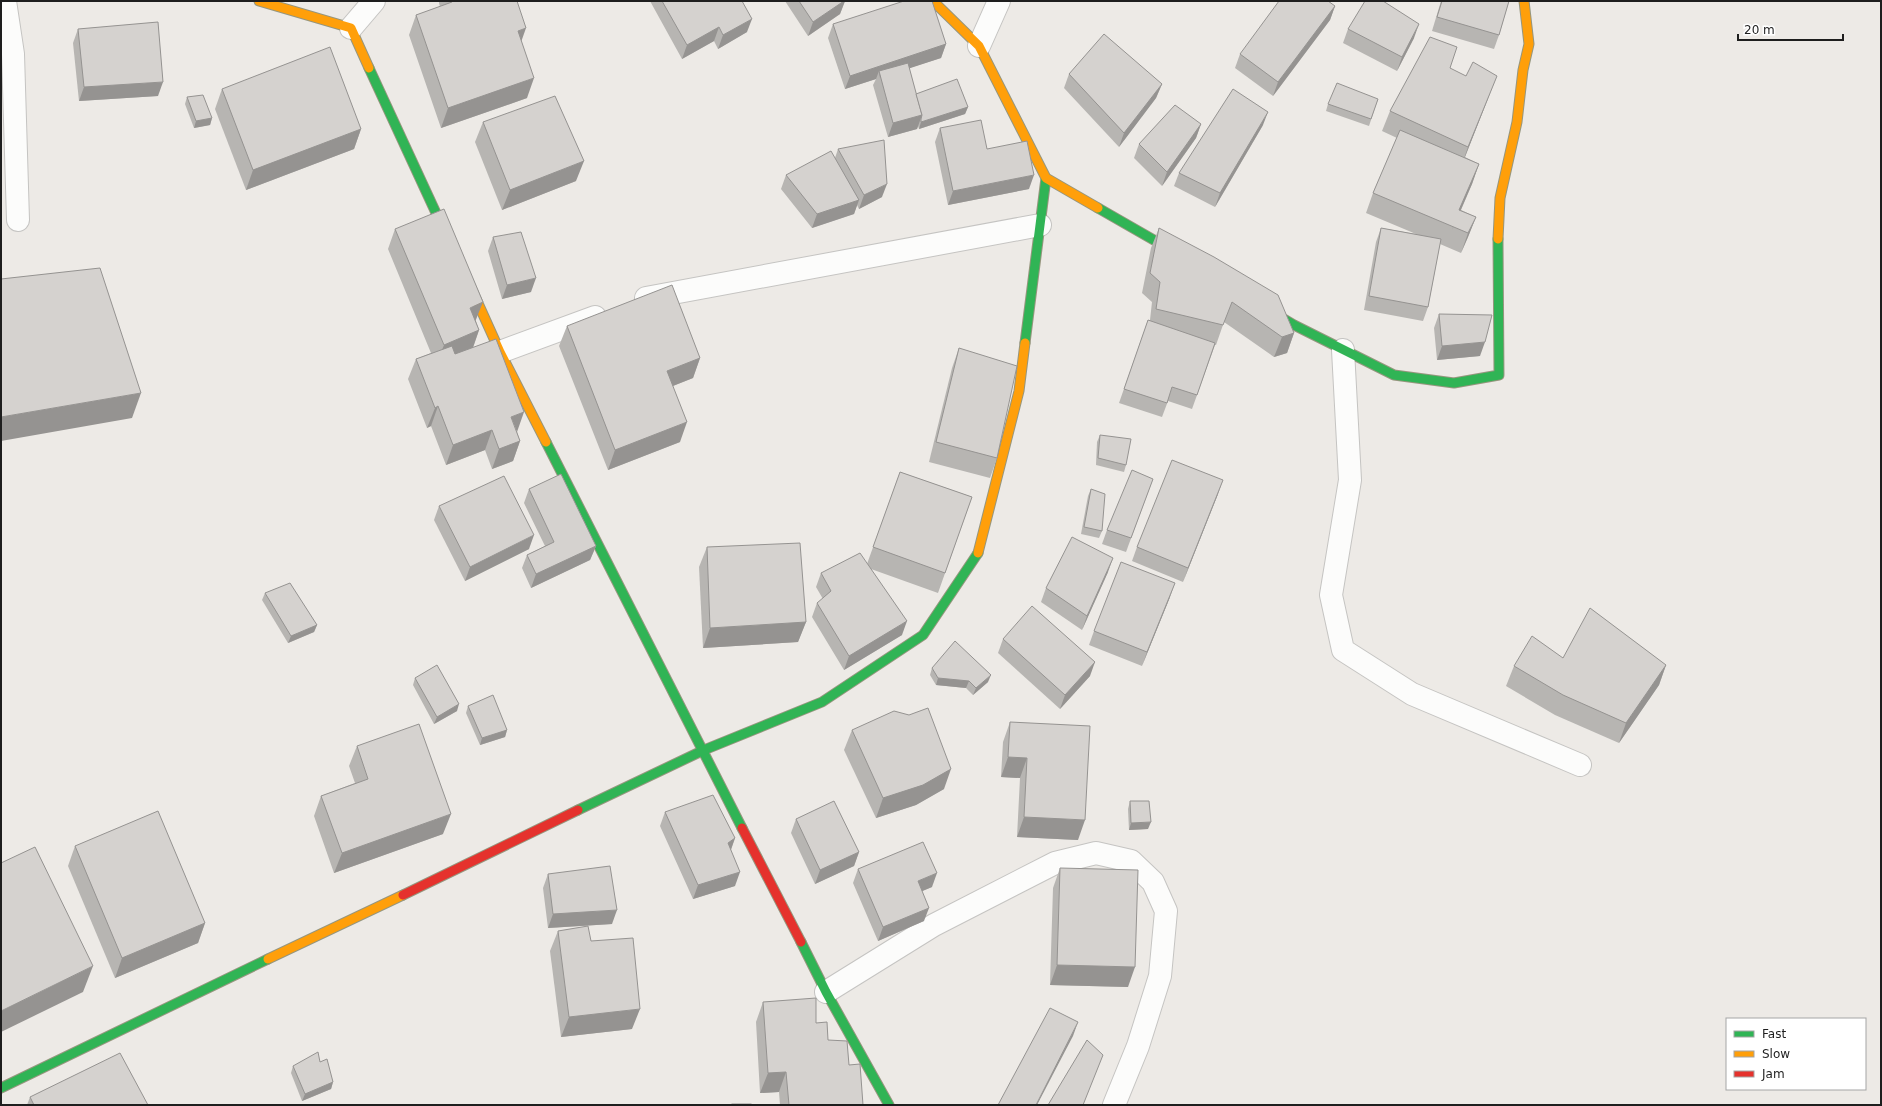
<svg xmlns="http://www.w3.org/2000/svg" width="1882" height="1106" viewBox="0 0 1882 1106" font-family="'DejaVu Sans',sans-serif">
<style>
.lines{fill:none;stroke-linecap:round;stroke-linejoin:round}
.street-casing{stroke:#c5c4c2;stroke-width:24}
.fast-casing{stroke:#96967e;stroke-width:11}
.slow-casing{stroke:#96967e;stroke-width:11}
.jam-casing{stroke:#96967e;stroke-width:11}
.street{stroke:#fcfcfb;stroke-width:22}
.fast{stroke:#30b455;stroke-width:9}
.slow{stroke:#ff9f0a;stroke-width:9}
.jam{stroke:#e5322d;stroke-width:9}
.wall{fill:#b7b5b2}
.shaded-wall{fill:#959391}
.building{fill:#d5d2cf;stroke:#959391}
</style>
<rect width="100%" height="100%" fill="#edeae6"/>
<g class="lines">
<g class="street-casing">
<g id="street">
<path d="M5,1L13,54L18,220"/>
<path d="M351,28L374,1"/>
<path d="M979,46L999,1"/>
<path d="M646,298L1040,225"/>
<path d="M1343,350L1350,480L1331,595L1343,650L1412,694L1580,765"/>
<path d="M500,352L595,317"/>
<path d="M826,992L934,925L1055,863L1096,853L1131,861L1153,882L1166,911L1160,976L1138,1046L1114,1105"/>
</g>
</g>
<g class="fast-casing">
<g id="fast">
<path d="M369,68L448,239"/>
<path d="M1098,208L1180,255"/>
<path d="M1265,308L1294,325L1394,375L1454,383L1499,375L1498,239"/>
<path d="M1025,343L1046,178"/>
<path d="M546,442L742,828"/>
<path d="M578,810L704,750L822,702L923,635L978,553"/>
<path d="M801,942L826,992L889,1105"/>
<path d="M1,1088L268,959"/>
</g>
</g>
<g class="slow-casing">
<g id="slow">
<path d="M259,1L351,28L369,68"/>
<path d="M933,1L979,46L1046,178L1098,208"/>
<path d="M1498,239L1500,198L1517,122L1523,70L1529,44L1524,1"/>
<path d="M468,281L500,352L546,442"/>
<path d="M978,553L1019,391L1025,343"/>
<path d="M268,959L403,895"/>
</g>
</g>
<g class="jam-casing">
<g id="jam">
<path d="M742,828L801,942"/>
<path d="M403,895L578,810"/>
</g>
</g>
<use href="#street" class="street"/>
<use href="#fast" class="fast"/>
<use href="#slow" class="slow"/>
<use href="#jam" class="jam"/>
</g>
<g class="wall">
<path d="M439,1H517L521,41L527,98L441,128L409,35L416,15L440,7L439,3Z"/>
<path d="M650,1H742L747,32L718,49L714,41L682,59Z"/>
<path d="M785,1H845L840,14L808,36Z"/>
<path d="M1441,1H1509L1499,35L1494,49L1432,31Z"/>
<path d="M1335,6L1330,20L1273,96L1235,68L1240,54Z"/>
<path d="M833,24L946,44L941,58L909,68L916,94L968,107L965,114L919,129L918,126L917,129L888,137L873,85L876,79L845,89L828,38Z"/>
<path d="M78,29L158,96L79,101L73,43Z"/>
<path d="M1348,29L1414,38L1397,71L1343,43Z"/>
<path d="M1450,68L1489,96L1465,157L1479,164L1472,184L1461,210L1476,217L1468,237L1461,253L1440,244L1428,307L1423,321L1364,310L1376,242L1381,228L1416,234L1366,213L1373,193L1397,138L1382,131L1390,111Z"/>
<path d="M1069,74L1162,84L1156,98L1119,147L1064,88Z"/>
<path d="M222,89L361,129L354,149L246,190L215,109Z"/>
<path d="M187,97L212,118L210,125L194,128L185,104Z"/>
<path d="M1378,99L1369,126L1326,111L1328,104Z"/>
<path d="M483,122L576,181L502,210L475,142Z"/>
<path d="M1201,124L1196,138L1162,186L1134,158L1139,144Z"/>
<path d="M1263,125L1215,207L1174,186L1179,173Z"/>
<path d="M940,128L987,149L1029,189L948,205L935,142Z"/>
<path d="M838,149L882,197L859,209L857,205L854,214L812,228L781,189L786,175L835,158Z"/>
<path d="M1159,228L1294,333L1287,353L1274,357L1224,322L1216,345H1215L1192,409L1168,401L1162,417L1119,403L1148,320H1150L1152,302L1142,293L1151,248Z"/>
<path d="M395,229L476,321L479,330L473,348L517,432L520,441L513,461L492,469L485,450L446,465L431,426L427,428L408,379L416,359L431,353L388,249Z"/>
<path d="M493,237L531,292L502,299L488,251Z"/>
<path d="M1439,314L1480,356L1437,360L1434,328Z"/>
<path d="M567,326L700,358L693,378L673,386L680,442L608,470L559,346Z"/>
<path d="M959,348L997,458L990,478L929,462L952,368Z"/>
<path d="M1100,435L1126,465L1124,472L1096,465L1097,442Z"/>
<path d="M900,472L972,497L938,593L871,569L902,635L844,670L812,617L817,603L823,599L816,587L821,573L867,564Z"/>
<path d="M1153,479L1126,552L1102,544L1107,530Z"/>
<path d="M529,489L596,546L590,560L531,588L522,568L527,555L545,546L524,503Z"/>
<path d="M1091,489L1102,531L1099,538L1081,534L1088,496Z"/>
<path d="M1218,494L1183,582L1132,561L1137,547Z"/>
<path d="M439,506L529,549L465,581L434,520Z"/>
<path d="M707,547L806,622L798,642L703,648L699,567Z"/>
<path d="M1108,572L1082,630L1041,602L1046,588Z"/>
<path d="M265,593L317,625L314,632L288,643L262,600Z"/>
<path d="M1170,597L1142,666L1089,645L1094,631Z"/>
<path d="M1003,639L1090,676L1060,709L998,653Z"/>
<path d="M1563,658L1666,665L1659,685L1619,743L1555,715L1506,686L1514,666Z"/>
<path d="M932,668L988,682L973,695L966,688L936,685L930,675Z"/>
<path d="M415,678L457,711L434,724L413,685Z"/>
<path d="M468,706L507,730L505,737L480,745L466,713Z"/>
<path d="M1010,722L1078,840L1017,837L1020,778L1001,777L1003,742Z"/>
<path d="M852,730L944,789L916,805L876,818L844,750Z"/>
<path d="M357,746L443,834L334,873L314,816L321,796L355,783L349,766Z"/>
<path d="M1130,801L1148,829L1129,830L1128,809Z"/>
<path d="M665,812L735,838L731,850L735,886L693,899L660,826Z"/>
<path d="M796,819L859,852L854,866L815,884L791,833Z"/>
<path d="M75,846L205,923L198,943L115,978L68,866Z"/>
<path d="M1060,868L1128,987L1050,985L1053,888Z"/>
<path d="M858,869L932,887L922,891L924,921L878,941L853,883Z"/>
<path d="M548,874L612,924L548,928L543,888Z"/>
<path d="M558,931L632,1029L561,1037L550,951Z"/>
<path d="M763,1002L816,1023L828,1040L849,1065L863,1105H780L779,1092L760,1093L756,1022Z"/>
<path d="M320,1062L333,1082L331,1089L302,1101L291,1073L293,1066Z"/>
<path d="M30,1097L148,1105H27Z"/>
</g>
<g class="shaded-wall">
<path d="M844,1H845L840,14L808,36L813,22Z"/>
<path d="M1335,6L1330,20L1273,96L1278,82Z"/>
<path d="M752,19L747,32L718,49L723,35Z"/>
<path d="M1419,24L1414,38L1397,71L1402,57Z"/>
<path d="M719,27L714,41L682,59L687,45Z"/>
<path d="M526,28L519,48L518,31Z"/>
<path d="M946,44L941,58L880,78L879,71L876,79L845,89L850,76Z"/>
<path d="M1497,76L1489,96L1461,167L1468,147Z"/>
<path d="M534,78L527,98L441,128L448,108Z"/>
<path d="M163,82L158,96L79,101L84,87Z"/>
<path d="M1162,84L1156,98L1119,147L1124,133Z"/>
<path d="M968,107L965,114L919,129L921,122Z"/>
<path d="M1268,112L1263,125L1215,207L1220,193Z"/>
<path d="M922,115L917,129L888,137L893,123Z"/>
<path d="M212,118L210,125L194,128L196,121Z"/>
<path d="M1201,124L1196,138L1162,186L1167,172Z"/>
<path d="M361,129L354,149L246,190L253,170Z"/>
<path d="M584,161L576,181L502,210L510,190Z"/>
<path d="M1479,164L1472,184L1452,230L1459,210Z"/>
<path d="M1034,175L1029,189L948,205L953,191Z"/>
<path d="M887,184L882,197L859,209L864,195Z"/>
<path d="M859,200L854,214L812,228L817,214Z"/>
<path d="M1476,217L1468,237L1461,253L1468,233Z"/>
<path d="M536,278L531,292L502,299L507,285Z"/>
<path d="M483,302L475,322L470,308Z"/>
<path d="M479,330L472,350L436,365L444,345Z"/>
<path d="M1294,333L1287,353L1274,357L1282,337Z"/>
<path d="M1485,342L1480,356L1437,360L1442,346Z"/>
<path d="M700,358L693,378L660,391L667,371Z"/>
<path d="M141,393L132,418L1,441V417Z"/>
<path d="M438,406L431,426L427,428L435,408Z"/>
<path d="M524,412L517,432L511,417Z"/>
<path d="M687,422L680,442L608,470L615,450Z"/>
<path d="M492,430L485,450L446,465L453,445Z"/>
<path d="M520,441L513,461L492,469L499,449Z"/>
<path d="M1223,480L1218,494L1183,582L1188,568Z"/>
<path d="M534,535L529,549L465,581L470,567Z"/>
<path d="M596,546L590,560L531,588L536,574Z"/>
<path d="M1113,558L1108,572L1082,630L1087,616Z"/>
<path d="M1175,583L1170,597L1142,666L1147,652Z"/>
<path d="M907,621L902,635L844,670L849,656Z"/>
<path d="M806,622L798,642L703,648L710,628Z"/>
<path d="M317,625L314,632L288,643L291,636Z"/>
<path d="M1095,662L1090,676L1060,709L1065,695Z"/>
<path d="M1666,665L1659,685L1619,743L1626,723Z"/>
<path d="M991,675L988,682L973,695L976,688Z"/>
<path d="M938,678L969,681L966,688L936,685Z"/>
<path d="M459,704L457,711L434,724L437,717Z"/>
<path d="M507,730L505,737L480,745L482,738Z"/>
<path d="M1008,757L1027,758L1020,778L1001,777Z"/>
<path d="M951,769L944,789L916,805L876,818L883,798Z"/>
<path d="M451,814L443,834L334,873L342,853Z"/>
<path d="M1024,817L1085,820L1078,840L1017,837Z"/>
<path d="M1151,822L1148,829L1129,830L1131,823Z"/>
<path d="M735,838L730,852L728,843Z"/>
<path d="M859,852L854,866L815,884L820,870Z"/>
<path d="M740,872L735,886L693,899L698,885Z"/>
<path d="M937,873L932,887L913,895L918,881Z"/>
<path d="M929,908L924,921L878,941L883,927Z"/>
<path d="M617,910L612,924L548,928L553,914Z"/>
<path d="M205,923L198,943L115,978L122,958Z"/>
<path d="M1057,965L1135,967L1128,987L1050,985Z"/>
<path d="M93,966L83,992L1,1032V1011Z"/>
<path d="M640,1009L632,1029L561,1037L569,1017Z"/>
<path d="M1078,1022L1073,1036L1037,1105H1036Z"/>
<path d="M786,1072L779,1092L760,1093L768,1073Z"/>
<path d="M333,1082L331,1089L302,1101L305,1094Z"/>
</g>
<g class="building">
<path d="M452,1H517L526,28L518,31L534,78L448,108L416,15L452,2Z"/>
<path d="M662,1H742L752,19L723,35L719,27L687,45Z"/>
<path d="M799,1H844L813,22Z"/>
<path d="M904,1H932L946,44L850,76L833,24Z"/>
<path d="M1279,1H1328L1335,6L1278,82L1240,54Z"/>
<path d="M1365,1H1383L1419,24L1402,57L1348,29Z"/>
<path d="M1442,1H1509L1499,35L1437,17Z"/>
<path d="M158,22L163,82L84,87L78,29Z"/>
<path d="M1104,34L1162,84L1124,133L1069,74Z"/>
<path d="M1430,37L1457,47L1450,68L1466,76L1473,62L1497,76L1468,147L1390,111Z"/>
<path d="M330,47L361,129L253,170L222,89Z"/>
<path d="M908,63L922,115L893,123L879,71Z"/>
<path d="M957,79L968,107L921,122V119L922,115L916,94Z"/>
<path d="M1337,83L1378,99L1371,119L1328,104Z"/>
<path d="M1233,89L1268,112L1220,193L1179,173Z"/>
<path d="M203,95L212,118L196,121L187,97Z"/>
<path d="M555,96L584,161L510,190L483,122Z"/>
<path d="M1175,105L1201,124L1167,172L1139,144Z"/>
<path d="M981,120L987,149L1027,141L1034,175L953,191L940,128Z"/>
<path d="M1400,130L1479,164L1459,210L1476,217L1468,233L1373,193Z"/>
<path d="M884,140L887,184L864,195L838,149Z"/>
<path d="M831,151L859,200L817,214L786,175Z"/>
<path d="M444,209L483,302L470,308L479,330L444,345L395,229Z"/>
<path d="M1159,228L1214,257L1278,295L1294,333L1282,337L1232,302L1223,325L1156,309L1160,282L1150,273Z"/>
<path d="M1381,228L1441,239L1428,307L1369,296Z"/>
<path d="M521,232L536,278L507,285L493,237Z"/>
<path d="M100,268L141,393L1,417V279Z"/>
<path d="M672,285L700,358L667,371L687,422L615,450L567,326Z"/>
<path d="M1439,314L1492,315L1485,342L1442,346Z"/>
<path d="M1148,320L1215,343L1197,395L1172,387L1167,403L1124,389Z"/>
<path d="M496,339L524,412L511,417L520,441L499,449L492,430L453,445L438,406L435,408L416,359L452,346L455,354Z"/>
<path d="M959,348L1017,366L997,458L936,442Z"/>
<path d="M1100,435L1131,439L1126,465L1098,458Z"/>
<path d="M1172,460L1223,480L1188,568L1137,547Z"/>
<path d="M1132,470L1153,479L1131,538L1107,530Z"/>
<path d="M900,472L972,497L945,573L873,547Z"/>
<path d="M561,474L596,546L536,574L527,555L554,542L529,489Z"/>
<path d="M504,476L534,535L470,567L439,506Z"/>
<path d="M1091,489L1105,494L1102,531L1084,527Z"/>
<path d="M1072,537L1113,558L1087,616L1046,588Z"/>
<path d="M800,543L806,622L710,628L707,547Z"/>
<path d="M860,553L907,621L849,656L817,603L831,591L821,573Z"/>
<path d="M1121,562L1175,583L1147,652L1094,631Z"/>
<path d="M290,583L317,625L291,636L265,593Z"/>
<path d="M1032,606L1095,662L1065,695L1003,639Z"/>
<path d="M1590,608L1666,665L1626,723L1563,695L1514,666L1532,636L1563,658Z"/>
<path d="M955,641L991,675L976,688L969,681L938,678L932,668Z"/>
<path d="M437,665L459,704L437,717L415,678Z"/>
<path d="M493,695L507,730L482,738L468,706Z"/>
<path d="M928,708L951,769L923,785L883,798L852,730L894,711L909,715Z"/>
<path d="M1010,722L1090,726L1085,820L1024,817L1027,758L1008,757Z"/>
<path d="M419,724L451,814L342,853L321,796L368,779L357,746Z"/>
<path d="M713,795L735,838L728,843L740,872L698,885L665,812Z"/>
<path d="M834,801L859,852L820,870L796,819Z"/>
<path d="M1130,801H1149L1151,822L1131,823Z"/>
<path d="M158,811L205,923L122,958L75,846Z"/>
<path d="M923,842L937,873L918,881L929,908L883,927L858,869Z"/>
<path d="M35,847L93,966L1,1011V863Z"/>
<path d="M610,866L617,910L553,914L548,874Z"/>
<path d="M1060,868L1138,870L1135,967L1057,965Z"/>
<path d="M588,926L591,941L633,938L640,1009L569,1017L558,931Z"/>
<path d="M816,998V1023L827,1022L828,1040L847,1041L849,1065L860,1064L863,1105H789L786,1072L768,1073L763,1002Z"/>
<path d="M1050,1008L1078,1022L1036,1105H998Z"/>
<path d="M1087,1040L1103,1055L1083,1105H1048Z"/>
<path d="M318,1052L320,1062L327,1059L333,1082L305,1094L293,1066Z"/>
<path d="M120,1053L148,1105H34L30,1097Z"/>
<rect x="732" y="1104" width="19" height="1"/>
</g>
<rect width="1882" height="1106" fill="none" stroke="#1e1e1e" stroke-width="4"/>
<rect x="1726" y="1018" width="140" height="72" fill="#ffffff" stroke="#a5a5a5"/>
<rect x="1734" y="1031" width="20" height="6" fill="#30b455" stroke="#a5a5a5"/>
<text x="1762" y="1038" font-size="12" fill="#1e1e1e">Fast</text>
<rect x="1734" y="1051" width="20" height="6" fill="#ff9f0a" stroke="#a5a5a5"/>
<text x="1762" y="1058" font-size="12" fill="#1e1e1e">Slow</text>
<rect x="1734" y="1071" width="20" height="6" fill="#e5322d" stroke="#a5a5a5"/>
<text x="1762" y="1078" font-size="12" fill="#1e1e1e">Jam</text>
<path d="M1738 34v6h105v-6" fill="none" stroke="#1e1e1e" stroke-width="2"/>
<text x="1744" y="34" font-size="12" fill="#1e1e1e" stroke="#ffffff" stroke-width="3" paint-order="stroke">20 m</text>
</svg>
